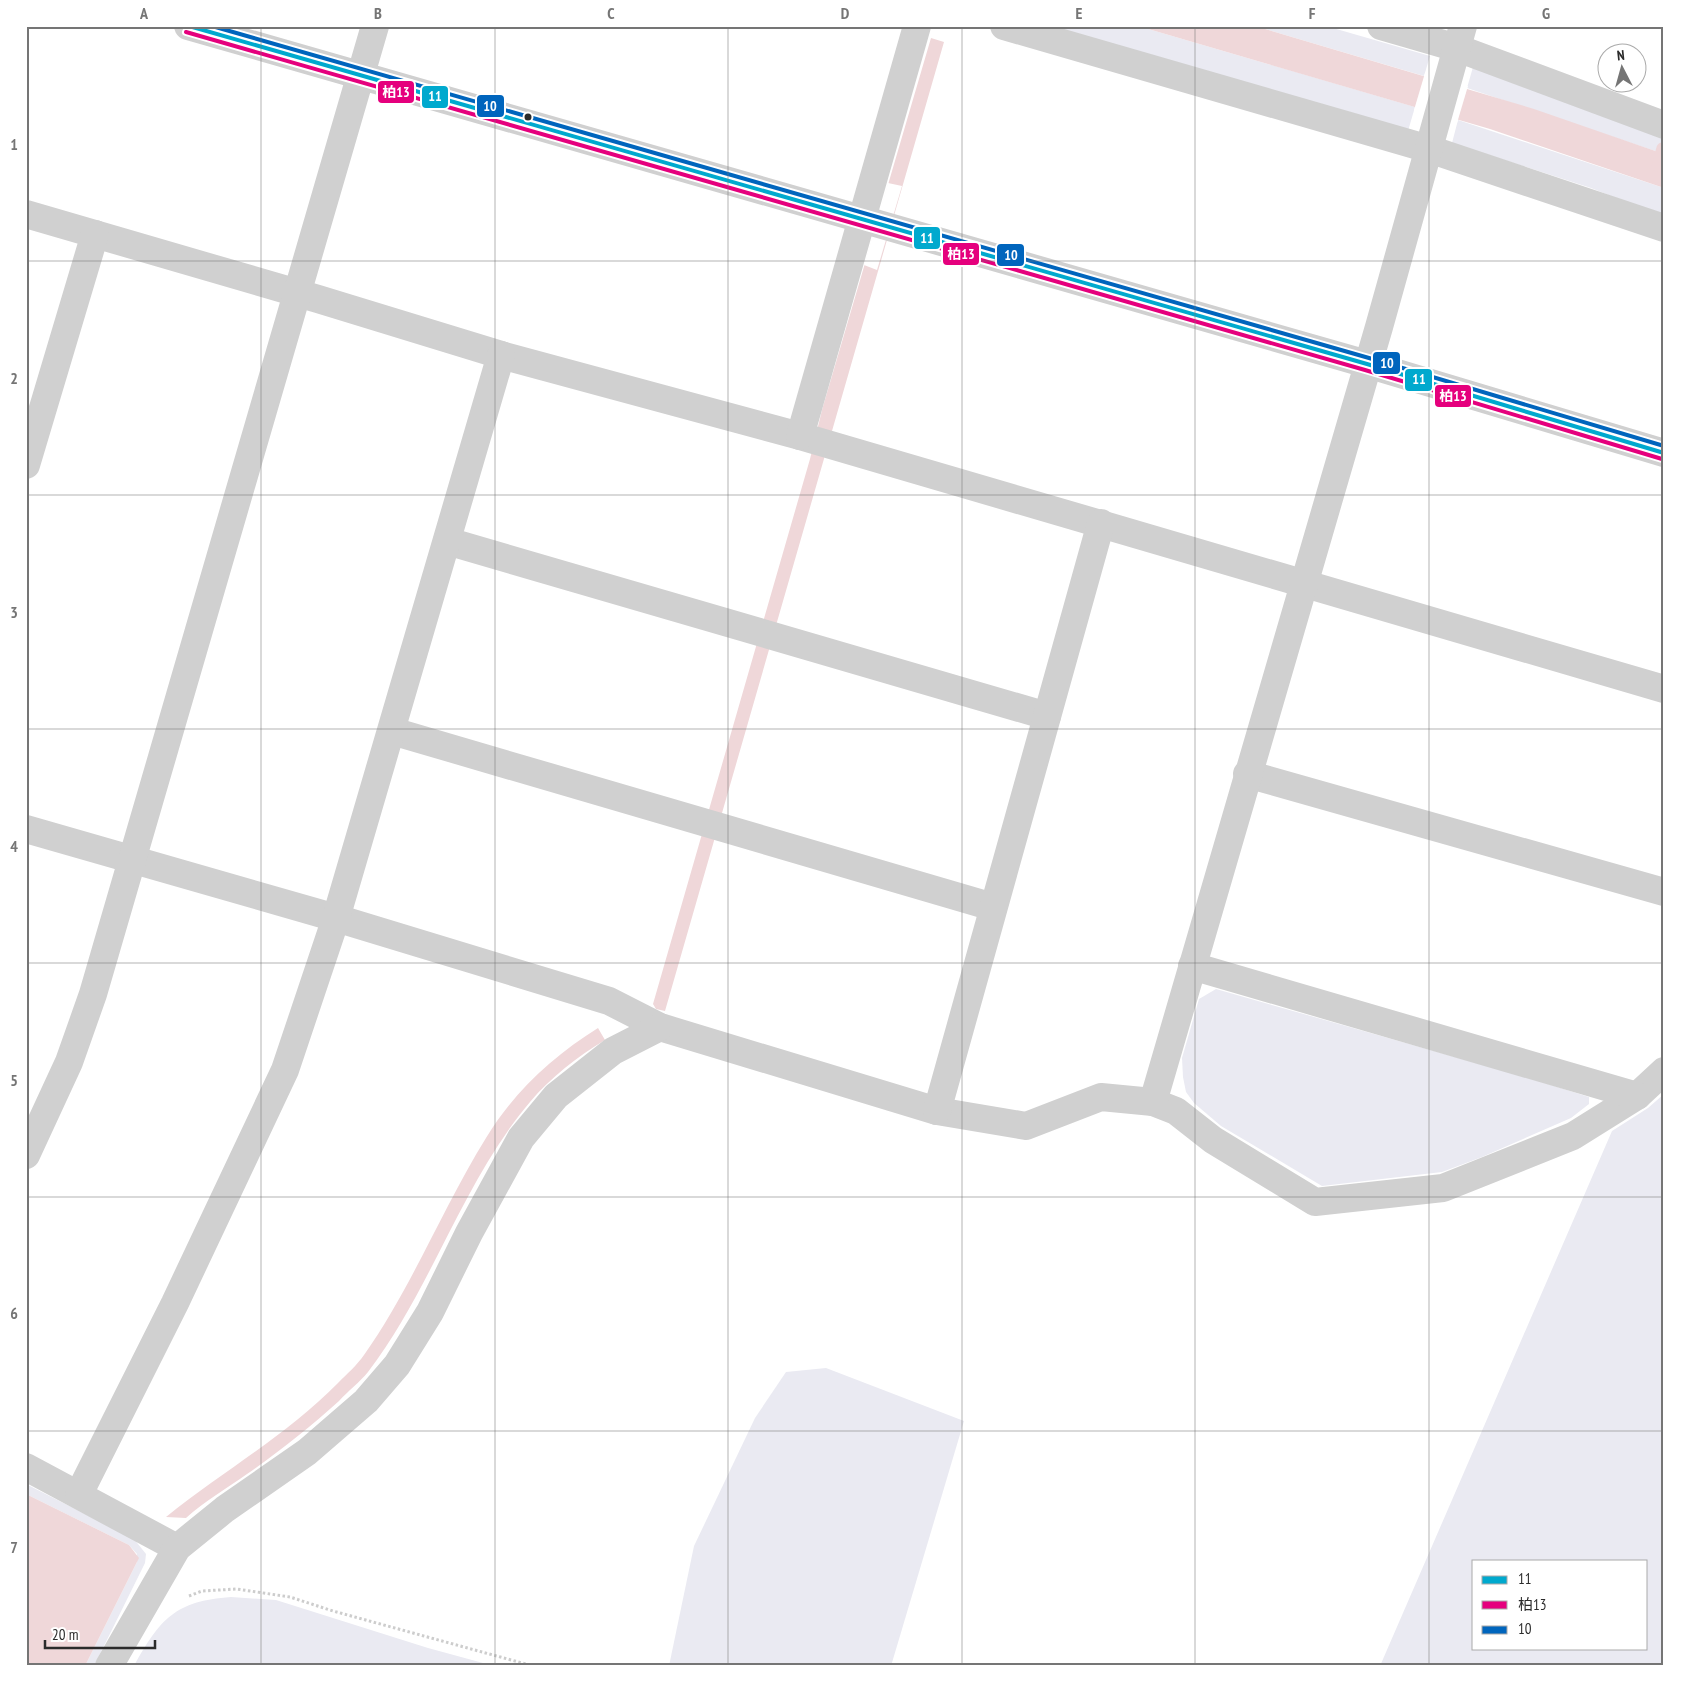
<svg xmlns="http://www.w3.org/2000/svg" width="1690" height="1692" viewBox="0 0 1690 1692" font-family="'PT Sans Narrow','Noto Sans JP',sans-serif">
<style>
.green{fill:#eaeaf2;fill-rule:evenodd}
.water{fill:#efd7d9}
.pier{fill:#fff}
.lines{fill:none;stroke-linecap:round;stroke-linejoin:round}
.stream{stroke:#efd7d9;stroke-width:11}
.path{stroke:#cdcdcd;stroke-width:3;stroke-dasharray:2.5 2.5;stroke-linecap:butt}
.minor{stroke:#d0d0d0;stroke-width:28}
.bus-1-casing{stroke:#fff;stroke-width:8}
.bus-2-casing{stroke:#fff;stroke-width:8}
.bus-3-casing{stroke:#fff;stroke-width:8}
.bus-1{stroke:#00a9ce;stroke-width:4}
.bus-2{stroke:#e5007d;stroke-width:4}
.bus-3{stroke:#0065bd;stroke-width:4}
.grid{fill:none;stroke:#757575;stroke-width:1;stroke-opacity:0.55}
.bus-dot{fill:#2b2b2b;stroke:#fff;stroke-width:2}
.line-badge{stroke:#fff;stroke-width:2}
.badge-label{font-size:14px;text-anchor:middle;font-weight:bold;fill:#fff}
.neatline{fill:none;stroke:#757575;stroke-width:2}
.grid-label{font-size:16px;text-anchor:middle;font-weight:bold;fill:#757575}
</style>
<rect width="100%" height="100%" fill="#fff"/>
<g class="green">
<path d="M1050,26H1138L1415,107L1408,131Z"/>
<path d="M1255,26H1326L1430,56L1424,76Z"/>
<path d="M1473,67L1664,137V154L1467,88Z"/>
<path d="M1458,120L1664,188V217L1591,188L1452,143Z"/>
<path d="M1216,989L1532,1079L1589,1097V1104L1571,1118L1482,1157L1442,1172L1322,1186L1221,1126L1194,1103L1186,1092L1183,1077L1182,1058L1199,999Z"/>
<path d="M1664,1094V1666H1380L1612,1131L1648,1108ZM1474,1561H1646V1648H1474Z"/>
<path d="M826,1368L964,1421L891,1666H669L694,1546L755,1418L786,1372Z"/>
<path d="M26,1484L134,1539L146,1554L145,1563L94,1666H85L137,1562V1554L129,1545L26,1494Z"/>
<path d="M231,1597L276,1600L428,1648L494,1666H134C160,1619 175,1601 231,1597Z"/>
</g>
<g class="water">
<path d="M1138,26H1255L1534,109L1664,154V188L1490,129Z"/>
<path d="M931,38L944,42L665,1011L656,1009L653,1004L810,459L822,410Z"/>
<path d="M598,1028L605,1040C577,1057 551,1077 530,1102C463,1181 432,1288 368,1372C360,1382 348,1391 339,1401C310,1427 279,1452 247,1474C226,1489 205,1501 186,1518L166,1517C223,1471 287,1435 338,1383C347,1374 357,1365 364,1355C412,1287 442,1209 486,1138C513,1093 553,1056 598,1028Z"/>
<path d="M26,1494L129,1545L139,1558L85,1666H26Z"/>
</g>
<g class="pier">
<path d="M1425,73L1468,86L1457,123L1414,110Z"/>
<path d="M888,183L902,186L877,270L864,265Z"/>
</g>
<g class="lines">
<path class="stream" d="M1657,166L1662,148"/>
<path class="path" d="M189,1596L202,1591L237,1589L290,1597L333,1611L533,1666"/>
<g class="minor">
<path d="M188,26L1367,364L1664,453"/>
<path d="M1004,26L1429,149L1664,228"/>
<path d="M1381,26L1457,48L1664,125"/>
<path d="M26,214L318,299L501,355L800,436L1664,689"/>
<path d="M800,436L917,26"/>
<path d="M26,465L95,234"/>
<path d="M447,541L1047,716"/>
<path d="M392,731L993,907"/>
<path d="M1247,774L1664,892"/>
<path d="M26,829L336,918L609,1001L660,1027L937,1111L1026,1126L1101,1097L1153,1102L1176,1111L1213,1140L1315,1202L1443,1188L1573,1136L1637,1096L1664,1071"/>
<path d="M1192,966L1637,1096"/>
<path d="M1153,1102L1379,327L1463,26"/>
<path d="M937,1111L1101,523"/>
<path d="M26,1155L69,1062L93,994L375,26"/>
<path d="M26,1467L177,1548"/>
<path d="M79,1494L175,1303L285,1070L336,918L501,355"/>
<path d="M109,1666L177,1548L225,1509L307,1452L366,1401L397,1365L430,1312L469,1233L521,1138L556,1096L613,1051L660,1027"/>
</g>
<g class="bus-1-casing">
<path id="bus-1" d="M189,26L1367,364L1664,453"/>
</g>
<g class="bus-2-casing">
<path id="bus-2" d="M186,32L1365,370L1662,459"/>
</g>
<g class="bus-3-casing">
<path id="bus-3" d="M212,26L1369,358L1664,446"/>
</g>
<use href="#bus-1" class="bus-1"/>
<use href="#bus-2" class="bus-2"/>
<use href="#bus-3" class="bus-3"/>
</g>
<path class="grid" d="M261,26V1666M495,26V1666M728,26V1666M962,26V1666M1195,26V1666M1429,26V1666M26,261H1664M26,495H1664M26,729H1664M26,963H1664M26,1197H1664M26,1431H1664"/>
<circle class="bus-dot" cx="528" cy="117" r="4.5"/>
<g class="line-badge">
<rect x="377" y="80" width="38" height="24" rx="5" fill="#e5007d"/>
<rect x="421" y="85" width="28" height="24" rx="5" fill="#00a9ce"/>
<rect x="476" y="94" width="29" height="24" rx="5" fill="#0065bd"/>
<rect x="913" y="226" width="28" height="24" rx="5" fill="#00a9ce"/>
<rect x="942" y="242" width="38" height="24" rx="5" fill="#e5007d"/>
<rect x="996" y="243" width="29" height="24" rx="5" fill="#0065bd"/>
<rect x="1372" y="351" width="29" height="24" rx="5" fill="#0065bd"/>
<rect x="1404" y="368" width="29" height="24" rx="5" fill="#00a9ce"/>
<rect x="1434" y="384" width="38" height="24" rx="5" fill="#e5007d"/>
</g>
<g class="badge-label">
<text x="396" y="97">柏13</text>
<text x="435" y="101">11</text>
<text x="490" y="111">10</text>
<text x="927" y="243">11</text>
<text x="961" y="259">柏13</text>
<text x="1011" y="260">10</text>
<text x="1387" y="368">10</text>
<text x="1419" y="384">11</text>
<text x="1453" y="401">柏13</text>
</g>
<rect width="1690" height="1692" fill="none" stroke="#ffffff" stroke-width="55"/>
<rect x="1472" y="1560" width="175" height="90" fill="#ffffff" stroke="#aaaaaa"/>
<rect x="1482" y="1576" width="25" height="8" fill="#00a9ce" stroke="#aaaaaa"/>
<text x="1518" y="1584" font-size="15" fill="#2b2b2b">11</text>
<rect x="1482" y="1601" width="25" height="8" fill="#e5007d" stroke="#aaaaaa"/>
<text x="1518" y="1610" font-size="15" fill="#2b2b2b">柏13</text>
<rect x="1482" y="1626" width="25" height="8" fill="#0065bd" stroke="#aaaaaa"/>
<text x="1518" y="1634" font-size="15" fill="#2b2b2b">10</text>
<g transform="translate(1622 68) rotate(354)"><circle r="24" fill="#ffffff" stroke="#aaaaaa"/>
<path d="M0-4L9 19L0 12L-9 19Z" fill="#757575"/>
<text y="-8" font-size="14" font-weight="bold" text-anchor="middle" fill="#2b2b2b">N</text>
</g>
<path d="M45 1640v8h110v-8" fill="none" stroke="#2b2b2b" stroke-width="2.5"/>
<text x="52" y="1640" font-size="15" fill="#2b2b2b" stroke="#ffffff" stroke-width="4" paint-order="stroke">20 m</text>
<rect x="28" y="28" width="1634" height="1636" class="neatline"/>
<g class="grid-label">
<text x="144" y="19">A</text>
<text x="378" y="19">B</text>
<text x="611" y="19">C</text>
<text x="845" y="19">D</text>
<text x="1079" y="19">E</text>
<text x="1312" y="19">F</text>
<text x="1546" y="19">G</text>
<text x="14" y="150">1</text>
<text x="14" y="384">2</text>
<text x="14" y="618">3</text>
<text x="14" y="852">4</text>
<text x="14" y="1086">5</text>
<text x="14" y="1319">6</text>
<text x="14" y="1553">7</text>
</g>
</svg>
